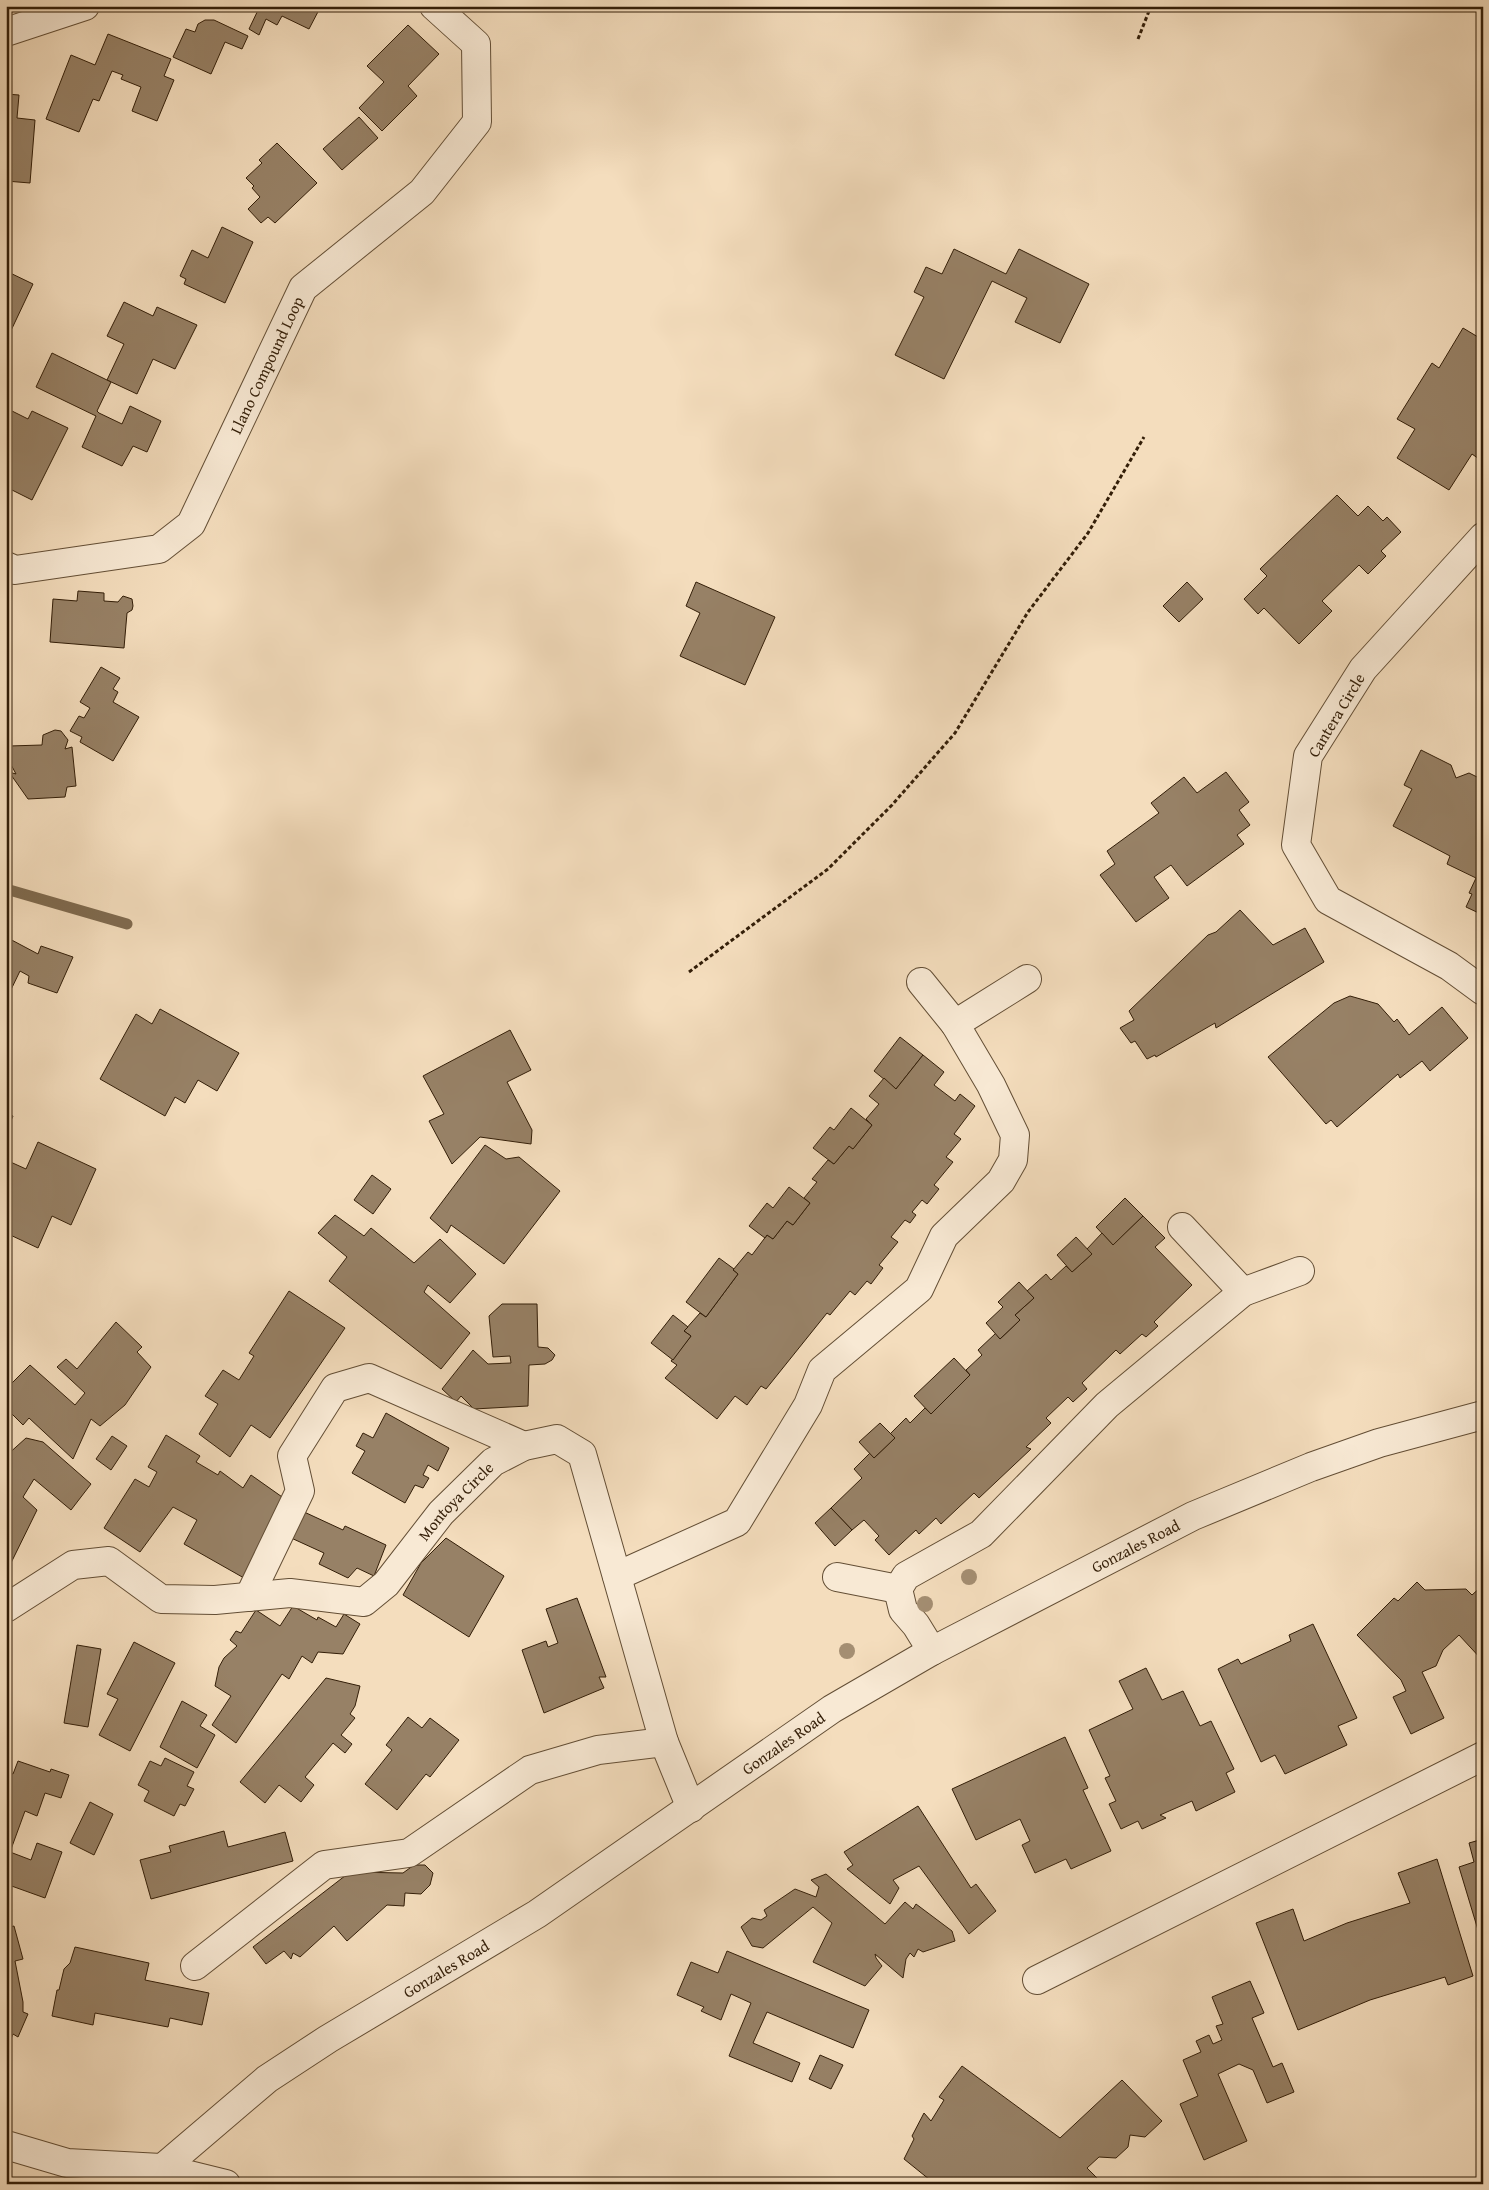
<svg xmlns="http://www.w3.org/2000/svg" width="1489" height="2190" viewBox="0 0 1489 2190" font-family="'Gentium Book Plus',serif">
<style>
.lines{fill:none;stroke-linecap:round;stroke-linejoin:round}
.stream{stroke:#7f6a4f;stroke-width:11}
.building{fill:#978166;stroke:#331e08}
.minor-casing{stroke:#634e35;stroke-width:30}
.path{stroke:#331e08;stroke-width:3;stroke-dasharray:4 2.5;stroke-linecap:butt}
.minor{stroke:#f8e9d4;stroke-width:28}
.tree{fill:#a48e72}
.labels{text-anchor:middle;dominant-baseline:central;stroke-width:4.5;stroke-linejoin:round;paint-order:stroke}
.street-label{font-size:16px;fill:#331e08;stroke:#f8e9d4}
</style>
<rect width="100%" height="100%" fill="#f4ddbd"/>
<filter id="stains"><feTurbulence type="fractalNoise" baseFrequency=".004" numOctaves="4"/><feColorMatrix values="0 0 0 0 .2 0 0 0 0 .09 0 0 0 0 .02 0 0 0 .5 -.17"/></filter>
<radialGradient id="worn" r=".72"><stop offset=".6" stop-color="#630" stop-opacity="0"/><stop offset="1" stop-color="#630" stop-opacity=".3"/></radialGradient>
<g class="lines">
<path class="stream" d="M6,889L127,924"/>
</g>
<g class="building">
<path d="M260,6H321L309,29L282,16L277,25L266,19L259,35L249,29Z"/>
<path d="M205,20H214L248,36L242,49L225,42L211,74L173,57L186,29L195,32L198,24Z"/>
<path d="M408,25L439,54L408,86L417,96L382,131L359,108L384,82L367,66Z"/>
<path d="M108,34L171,59L164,76L174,80L157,121L132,111L141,87L121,79L123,75L112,71L99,101L93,99L79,132L46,119L71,55L95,65Z"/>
<path d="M6,94L19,95L17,118L35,120L30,183L6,181Z"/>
<path d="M359,117L378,138L342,170L323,149Z"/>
<path d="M277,143L317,183L275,223L268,217L261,223L248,209L260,197L252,188L254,186L246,178L262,163L259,160Z"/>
<path d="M222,227L253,242L225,303L184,284L186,279L180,276L192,250L208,258Z"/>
<path d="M954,249L1006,274L1019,249L1089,284L1060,343L1015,322L1027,298L992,281L944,379L895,355L924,297L914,292L926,267L942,274Z"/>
<path d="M6,271L33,284L7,339H6Z"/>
<path d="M124,302L153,316L157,307L197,325L175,369L153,359L137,394L107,380L124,344L107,336Z"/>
<path d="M1463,328L1483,340V453L1479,459L1472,454L1449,490L1397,458L1415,429L1397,419L1432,363L1439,368Z"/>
<path d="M52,353L111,382L97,411L99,413L122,424L130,406L161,421L147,452L133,446L122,466L82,447L96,416L36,387Z"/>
<path d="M6,408L28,419L32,411L68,428L32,500L6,487Z"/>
<path d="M1337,495L1358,516L1368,506L1383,521L1387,517L1401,532L1381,551L1386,556L1368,574L1359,565L1322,601L1332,611L1299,644L1264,608L1258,614L1244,599L1267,576L1260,569Z"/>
<path d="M696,582L775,617L745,685L680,656L700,613L686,606Z"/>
<path d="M1187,582L1203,599L1179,622L1163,606Z"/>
<path d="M78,591L104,593V601L118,602L123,596L132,599L133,606L132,610L127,613L124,648L50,642L53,599L77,601Z"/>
<path d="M101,667L120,678L113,689L118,692L113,702L139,717L113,761L80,742L82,737L70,731L79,716L84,718L90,708L80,702Z"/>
<path d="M55,730L61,731L68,740L65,749L72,747L76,786L67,787L65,797L28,799L9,772L16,774L8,759L9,746L42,745L43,735Z"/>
<path d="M1421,750L1451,765L1456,778L1469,773L1483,780V915L1466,907L1472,894L1469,893L1476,878L1447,864L1450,856L1393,826L1412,789L1404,785Z"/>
<path d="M1226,772L1249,802L1239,810L1250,825L1237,835L1244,844L1187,886L1171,865L1154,877L1169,898L1136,922L1100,875L1115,864L1107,851L1159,813L1151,803L1184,777L1197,793Z"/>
<path d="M1240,910L1273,945L1305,928L1324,962L1216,1028L1215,1023L1156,1057L1155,1055L1147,1059L1135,1041L1131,1043L1120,1028L1134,1020L1129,1011L1208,935L1216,932Z"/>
<path d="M6,937L38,954L41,946L73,957L57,993L28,983L29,976L20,971L6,1000Z"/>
<path d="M1350,996L1378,1004L1394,1022L1397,1019L1409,1035L1442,1007L1468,1038L1430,1071L1422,1061L1400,1078L1398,1074L1337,1127L1331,1120L1326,1124L1268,1057L1334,1003Z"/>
<path d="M160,1009L239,1053L217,1091L198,1080L185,1103L175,1097L165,1116L100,1079L136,1014L152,1024Z"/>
<path d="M510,1030L531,1070L507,1082L532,1130L531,1144L480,1137L452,1164L429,1121L444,1114L423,1076Z"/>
<path d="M900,1037L923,1055L896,1089L874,1071Z"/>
<path d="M923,1055L944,1072L934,1085L955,1101L960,1094L975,1106L954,1134L961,1139L946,1157L953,1162L934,1185L939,1189L927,1204L922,1200L912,1212L916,1215L910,1223L905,1220L891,1237L898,1242L879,1265L883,1268L871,1284L867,1281L855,1295L850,1291L830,1315L827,1313L766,1389L761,1386L747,1405L735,1396L717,1419L665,1378L677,1365L671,1361L691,1336L684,1331L700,1313L706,1317L738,1274L733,1270L748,1252L752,1255L767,1235L773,1239L787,1221L793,1225L810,1203L804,1198L817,1182L812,1179L828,1160L834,1164L849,1146L853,1149L872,1125L866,1119L879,1104L869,1096L884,1078L896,1089Z"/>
<path d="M851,1108L872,1125L853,1149L849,1146L834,1164L813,1148L830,1127L834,1130Z"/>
<path d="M6,1113L13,1116L6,1132Z"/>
<path d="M38,1142L96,1169L71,1225L52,1216L38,1248L6,1233V1160L26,1169Z"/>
<path d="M485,1145L506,1159L519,1157L560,1191L504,1264L451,1225L447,1233L430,1218Z"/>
<path d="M372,1175L391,1189L373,1214L354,1200Z"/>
<path d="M789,1187L810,1203L793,1225L787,1221L773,1239L767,1235L765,1238L749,1226L767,1203L773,1208Z"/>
<path d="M1125,1198L1143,1216L1113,1245L1096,1227Z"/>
<path d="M335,1215L364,1236L371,1228L414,1263L440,1239L476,1274L450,1303L428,1285L424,1292L470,1333L441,1369L329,1281L347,1257L318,1233Z"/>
<path d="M1143,1216L1165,1238L1155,1247L1192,1285L1154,1322L1158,1326L1146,1337L1142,1334L1120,1354L1116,1350L1082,1383L1087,1389L1073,1402L1068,1397L1046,1418L1051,1423L1026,1447L1031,1449L979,1498L974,1493L941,1524L936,1518L919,1534L916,1530L889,1555L875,1540L879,1536L864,1520L852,1530L831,1508L862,1478L854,1469L870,1453L874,1458L895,1438L890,1434L906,1418L910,1423L925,1408L931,1414L970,1375L966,1370L982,1355L978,1350L996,1333L1000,1339L1020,1320L1015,1315L1034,1298L1027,1291L1046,1274L1051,1280L1066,1266L1072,1272L1092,1254L1087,1249L1102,1233L1113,1245Z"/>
<path d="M1076,1237L1092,1254L1072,1272L1057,1255Z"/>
<path d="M719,1258L734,1269L733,1270L738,1274L706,1317L686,1302Z"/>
<path d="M1019,1282L1034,1298L1015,1315L1020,1320L1000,1339L986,1323L1003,1307L998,1302Z"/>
<path d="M289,1291L345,1328L270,1438L251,1425L230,1457L199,1434L218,1404L205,1396L223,1370L239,1380L254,1356L249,1353Z"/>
<path d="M502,1304H537L538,1347L548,1348L555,1355L552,1360L545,1364L529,1365L528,1406L474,1409L461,1396L456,1402L442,1389L473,1350L488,1364L511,1363L510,1356L493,1357L489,1316Z"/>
<path d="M673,1315L688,1327L684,1331L691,1336L673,1360L651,1343Z"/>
<path d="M116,1322L142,1347L137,1352L151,1367L125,1405L100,1426L91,1419L73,1459L29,1418L23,1425L6,1408V1389L30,1365L75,1405L85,1393L57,1367L66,1359L77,1369Z"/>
<path d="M954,1358L970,1375L931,1414L914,1396Z"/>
<path d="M386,1413L449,1448L438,1471L428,1465L423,1475L429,1478L423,1488L415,1485L405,1503L352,1473L365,1451L356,1446L363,1433L373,1438Z"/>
<path d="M880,1423L895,1438L874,1458L859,1442Z"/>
<path d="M166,1435L200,1456L196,1462L218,1475L220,1471L243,1488L251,1475L285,1499L244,1578L184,1544L197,1520L173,1507L140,1552L104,1528L135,1479L149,1487L157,1472L148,1467Z"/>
<path d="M112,1436L127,1446L111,1470L96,1459Z"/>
<path d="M26,1438L43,1442L91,1484L71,1510L34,1479L23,1497L37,1510L9,1567L6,1565V1456Z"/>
<path d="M831,1508L852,1530L835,1546L815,1523Z"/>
<path d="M302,1511L343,1530L345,1526L386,1545L374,1576L357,1568L348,1578L319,1564L324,1553L289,1537Z"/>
<path d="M446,1538L504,1576L469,1637L403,1595L421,1563Z"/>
<path d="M1417,1582L1425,1590L1466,1589L1472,1595L1483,1585V1661L1459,1635L1443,1650L1436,1666L1422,1672L1444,1718L1411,1734L1393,1697L1406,1691L1401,1680L1357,1635L1394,1598L1398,1601Z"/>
<path d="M577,1598L606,1677H599L604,1688L544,1713L522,1650L546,1641L548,1647L558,1643L546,1609Z"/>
<path d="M293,1606L317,1620L318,1617L336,1627L344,1614L360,1624L343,1654L318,1652L312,1663L302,1656L289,1679L282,1674L236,1743L212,1725L231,1696L215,1686L219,1667L224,1658L237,1646L230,1640L236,1631L241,1633L256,1610L280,1626Z"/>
<path d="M1313,1624L1357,1718L1338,1726L1347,1745L1285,1774L1275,1755L1261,1762L1218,1669L1238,1659L1241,1664L1291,1641L1289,1635Z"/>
<path d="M134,1642L175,1663L130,1751L99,1735L118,1699L107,1694Z"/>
<path d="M77,1645L101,1649L88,1727L64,1723Z"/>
<path d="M1146,1668L1162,1700L1183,1691L1200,1726L1211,1721L1234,1769L1226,1773L1235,1792L1196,1811L1192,1801L1160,1815L1166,1818L1142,1829L1138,1821L1121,1829L1109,1804L1116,1801L1105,1778L1110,1776L1089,1730L1133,1709L1119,1681Z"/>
<path d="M326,1678L360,1686L355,1706L350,1714L355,1718L341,1735L352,1744L345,1753L333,1743L305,1777L314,1785L301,1802L279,1785L265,1803L240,1782Z"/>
<path d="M182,1701L207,1715L200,1726L215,1735L197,1768L160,1747Z"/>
<path d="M408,1717L422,1728L430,1718L459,1740L430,1777L426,1774L397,1810L365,1784L392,1750L386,1745Z"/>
<path d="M1065,1737L1088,1788L1083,1790L1111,1851L1071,1869L1066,1859L1035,1873L1022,1845L1030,1841L1020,1819L976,1840L952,1789Z"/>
<path d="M165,1758L194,1772L187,1786L194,1789L185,1806L180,1804L174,1816L144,1801L149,1791L138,1785L150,1761L161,1766Z"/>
<path d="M18,1761L50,1772L51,1769L69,1775L61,1798L45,1793L37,1816L25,1811L10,1852L31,1860L37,1843L62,1852L45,1898L6,1884V1772L13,1774Z"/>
<path d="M90,1802L113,1814L94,1855L70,1843Z"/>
<path d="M918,1806L971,1888L976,1884L996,1911L969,1934L919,1866L893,1880L899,1888L890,1904L847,1869L853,1865L844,1852Z"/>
<path d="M224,1831L228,1847L285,1832L293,1861L151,1899L140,1860L171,1852L169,1846Z"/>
<path d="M1483,1839V1941L1481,1940L1459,1867L1474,1862L1469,1843Z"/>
<path d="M1437,1859L1473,1976L1448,1985L1445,1977L1370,2000L1298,2030L1256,1923L1293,1909L1304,1941L1347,1923L1410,1903L1398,1873Z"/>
<path d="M414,1865H425L433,1873L430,1885L421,1894L405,1893L404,1906L387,1905L347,1941L334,1926L300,1957L293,1953L291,1959L284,1951L266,1964L253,1947L350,1872L403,1873Z"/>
<path d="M826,1874L885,1924L905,1902L913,1909L916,1904L952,1931L955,1941L923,1952L918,1949L914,1957L910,1953L906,1959L903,1978L875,1954L876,1958L882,1966L865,1986L813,1962L832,1923L813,1907L763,1948L752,1946L741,1927L752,1918L761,1920L767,1916L764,1910L795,1889L816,1897L819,1887L811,1880Z"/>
<path d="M14,1926L23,1959L15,1961L23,2002V2012L28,2014L18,2037L13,2034L6,2051V1928Z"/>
<path d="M75,1947L149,1963L145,1980L209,1993L202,2025L170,2018L168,2027L95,2013L93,2025L52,2016L57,1990H59L64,1969L70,1963Z"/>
<path d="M727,1951L869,2010L853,2048L767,2012L753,2043L800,2063L792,2082L729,2056L751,2003L731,1994L721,2020L701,2011L704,2007L677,1995L691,1962L718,1973Z"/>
<path d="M1250,1981L1264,2013L1252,2018L1273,2067L1282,2063L1294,2092L1267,2103L1253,2070L1239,2064L1218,2074L1247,2141L1204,2160L1180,2104L1198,2096L1183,2060L1201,2052L1196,2041L1209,2035L1213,2044L1222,2040L1216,2026L1223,2024L1212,1997Z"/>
<path d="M820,2055L843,2065L831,2089L809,2079Z"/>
<path d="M962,2066L1060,2138L1122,2080L1162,2121L1145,2137L1130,2135L1128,2147L1116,2158L1099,2157L1087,2168L1097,2178L1086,2184H935L904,2159L914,2139L912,2136L924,2113L931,2121L944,2100L939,2097Z"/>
</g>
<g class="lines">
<g class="minor-casing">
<g id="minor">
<path d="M6,32L85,6"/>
<path d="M1483,537L1363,669L1308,756L1296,845L1328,900L1449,966L1483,991"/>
<path id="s1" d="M6,566L15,570L159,549L191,524L303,288L422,192L477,122L476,44L434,6"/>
<path d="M955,1024L1027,979"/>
<path d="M1182,1227L1243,1292"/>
<path d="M617,1576L737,1522L808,1405L822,1370L919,1289L944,1236L1001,1181L1013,1160L1015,1135L991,1085L955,1024L921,982"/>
<path d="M837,1577L898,1589"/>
<path d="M249,1597L300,1491L292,1456L335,1388L369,1378L524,1446"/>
<path id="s2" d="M6,1608L73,1565L109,1561L161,1599L215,1600L290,1593L364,1602L386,1584L441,1513L493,1462L524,1446L557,1439L582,1454L664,1742L691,1808"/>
<path d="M932,1651L916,1625L903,1610L898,1589L906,1576L981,1534L1107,1405L1243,1292L1300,1271"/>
<path d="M195,1966L324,1865L409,1853L530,1770L598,1750L664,1742"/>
<path d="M1037,1980L1483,1756"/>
<path d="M6,2145L67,2163L161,2168L226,2184"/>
<path id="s3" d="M144,2184L267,2079L328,2039L537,1914L832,1709L932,1651L1193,1516L1311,1467L1379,1443L1483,1415"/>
</g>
</g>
<g class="path">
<path d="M1138,39L1151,6"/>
<path d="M689,972L828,869L892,805L955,733L1028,612L1088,533L1144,437"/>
</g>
<use href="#minor" class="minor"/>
</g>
<g class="tree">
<circle cx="969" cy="1577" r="8"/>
<circle cx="925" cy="1604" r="8"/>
<circle cx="847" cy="1651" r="8"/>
</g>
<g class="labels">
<g class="street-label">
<text stroke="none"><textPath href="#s1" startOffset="372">Llano Compound Loop</textPath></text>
<text transform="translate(1336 715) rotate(-59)">Cantera Circle</text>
<text stroke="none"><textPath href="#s2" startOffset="521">Montoya Circle</textPath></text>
<text stroke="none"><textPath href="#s3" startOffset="1182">Gonzales Road</textPath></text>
<text stroke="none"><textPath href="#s3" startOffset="778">Gonzales Road</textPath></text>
<text stroke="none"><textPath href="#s3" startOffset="372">Gonzales Road</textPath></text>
</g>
</g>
<rect width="1489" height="2190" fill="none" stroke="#f4ddbd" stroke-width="25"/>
<rect x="8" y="8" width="1474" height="2175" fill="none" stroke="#331e08" stroke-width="2.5"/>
<rect x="12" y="12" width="1464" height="2165" fill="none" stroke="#331e08"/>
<rect width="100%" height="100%" filter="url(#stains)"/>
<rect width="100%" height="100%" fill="url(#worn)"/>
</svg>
